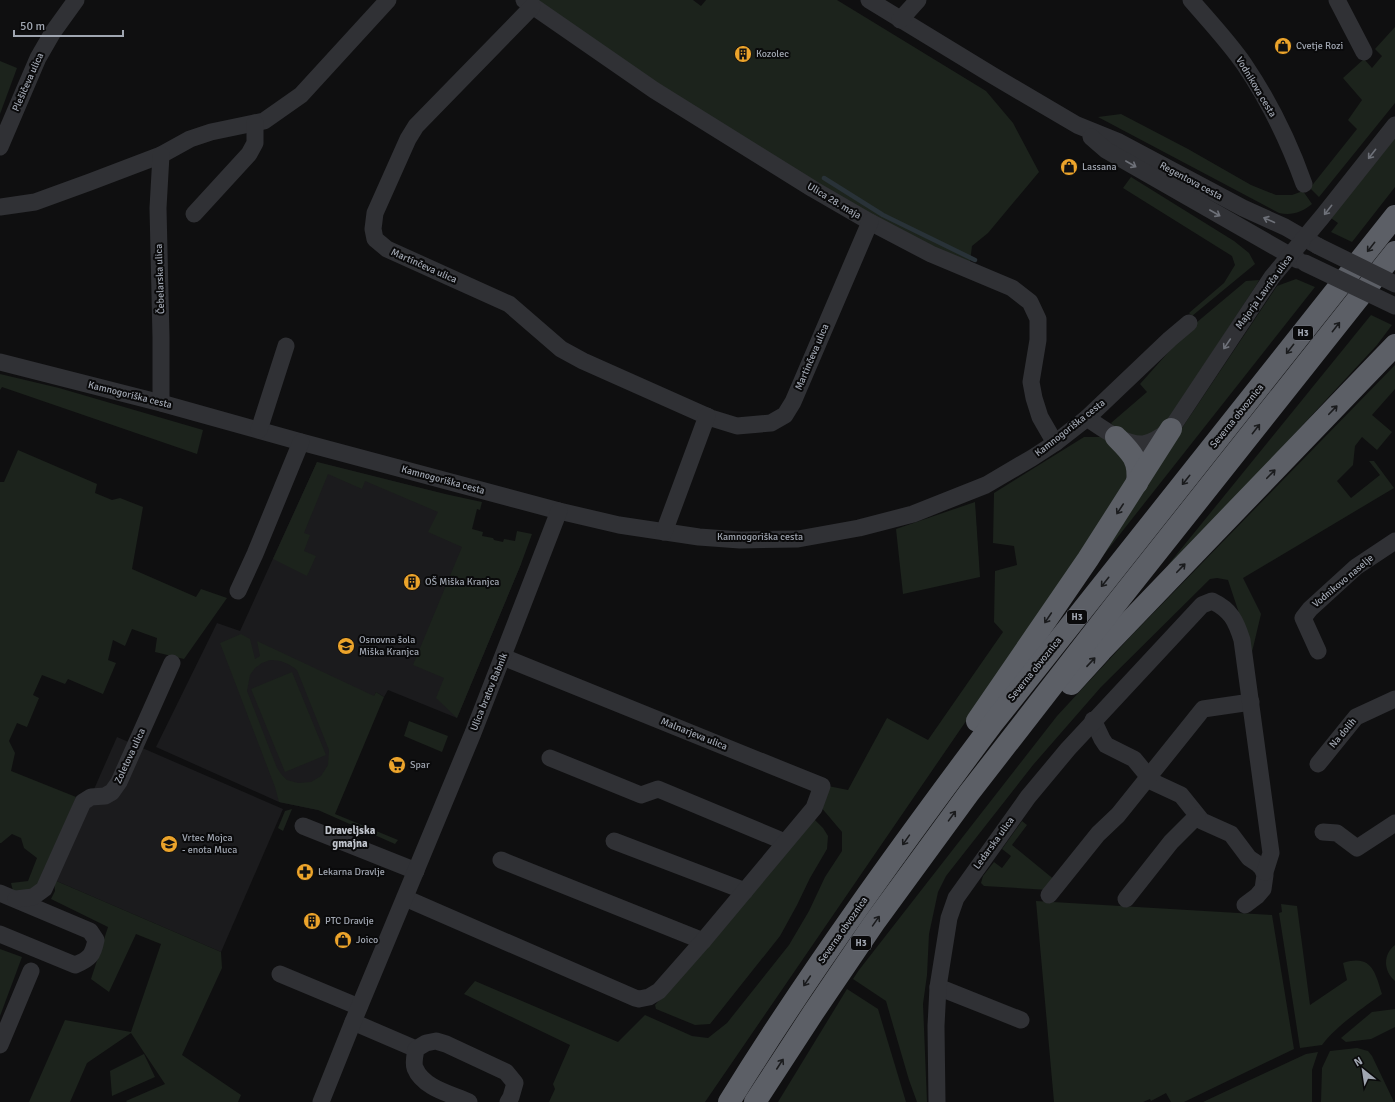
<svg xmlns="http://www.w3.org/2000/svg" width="1395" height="1102" viewBox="0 0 1395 1102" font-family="Signika,sans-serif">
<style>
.built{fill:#1b1b1d}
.green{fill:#1c231c;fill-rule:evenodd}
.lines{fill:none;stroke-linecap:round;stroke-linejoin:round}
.stream{stroke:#293238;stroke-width:4.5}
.minor{stroke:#303135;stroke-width:17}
.highway{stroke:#5c5f66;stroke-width:22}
.minor-bridge{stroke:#303135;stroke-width:17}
.oneway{stroke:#6e7179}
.oneway2{stroke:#1a1b1d}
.labels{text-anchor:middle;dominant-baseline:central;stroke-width:4;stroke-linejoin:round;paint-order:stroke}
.shield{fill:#0a0a0b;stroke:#73777f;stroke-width:1}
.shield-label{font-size:9px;font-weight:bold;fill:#a0a6b1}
.poi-label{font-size:10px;fill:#a0a6b1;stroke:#0a0a0b;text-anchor:start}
.street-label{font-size:10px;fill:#a0a6b1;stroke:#0a0a0b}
.neighbourhood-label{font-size:11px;font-weight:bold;fill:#c1c5cd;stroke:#0a0a0b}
</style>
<rect width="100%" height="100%" fill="#0f0f10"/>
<g class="built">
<path d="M317,462L464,499L452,537L521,564L457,718L388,690L384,697L376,692L324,810H318L279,802L156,747L217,623L240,631Z"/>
<path d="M117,737L283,809L221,952L54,880Z"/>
</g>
<g class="green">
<path d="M535,0H693L701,6L706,0H837L986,91L1013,123L1039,172L988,233L972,246L969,270L813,189Z"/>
<path d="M1395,27V103L1319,197L1310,188L1357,129L1348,120L1362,100L1343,78L1364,59L1372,68L1382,56L1375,49Z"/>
<path d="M0,61L17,68L0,114Z"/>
<path d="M1121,114L1188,149L1251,185L1276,195H1292L1303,191L1312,204C1302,212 1292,216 1279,213L1098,117Z"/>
<path d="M1395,138V187L1352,242L1331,232L1338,223L1331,218Z"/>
<path d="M1131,177L1234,241L1249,253L1255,264L1192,316L1189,313L1224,283L1235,265L1232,256L1123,188Z"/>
<path d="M1296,279L1315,287L1102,557L1097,555L1277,286Z"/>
<path d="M1259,280L1257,284L1161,431L1145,441L1121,436L1111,423L1147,392L1140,384L1190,328L1246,281Z"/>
<path d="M1371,315L1392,325L1377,345L1172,566L1168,565Z"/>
<path d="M1395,365V389L1372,415L1392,432L1377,450L1362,437L1355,446L1353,465L1337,481L1351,498L1380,475L1369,461H1374L1394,488L1243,578L1261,614L1252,652L1228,580L1217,578L1210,579L1101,687L1033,765L946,876L938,892L929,934L927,975L923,1004L927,1102H917L909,1080L886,1001L853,979L859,970L1057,716L1130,637Z"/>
<path d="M0,374L59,388L203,430L197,454L2,387L0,390Z"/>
<path d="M1084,437H1106L1129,461L1125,489L705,1102H549L555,1089L553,1084L570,1045L464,994L475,981L618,1042L645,1015L692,1036L708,1038L727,1023L789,945L809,911L825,877L842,851V832L820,806L828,786L848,790L887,718L928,740L1003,632L994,622L995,571L1017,565L1014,546L993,543L994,493Z"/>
<path d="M18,450L97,484L95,493L112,500L120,498L143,507L132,569L196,597L201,589L227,598L184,659L155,652L157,638L132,629L125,646L113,640L108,660L116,663L103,694L68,679L65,684L42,675L33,695L39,698L27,727L17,723L9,741L15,753L11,771L76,797L39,886L28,894L13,891L11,883L28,881L37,858L24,848L21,838L12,834L1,843H0V482H4Z"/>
<path d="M317,462L445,494L482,502L480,510L477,509L472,529L483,532L482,536L493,538L494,540L503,542L504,539L515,541L517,531L532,534L521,564L457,718L436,698L444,678L413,665L462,547L428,532L438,512L365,481L362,489L328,474L304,533L310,535L304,551L316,556L307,576L273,559Z"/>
<path d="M975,502L980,577L903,594L896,529Z"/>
<path d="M241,634L250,639L255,659L260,656L257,641L374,696L376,692L384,697L335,814L398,840L395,844L318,810L279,802L275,787L220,643ZM270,660C281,660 288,663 297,670L329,750L328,765L321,776L311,782L298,783L287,780L281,774L277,768L247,691L250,675L255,668L262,663Z"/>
<path d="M292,672L326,755L285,772L251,689Z"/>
<path d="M409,721L448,736L442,752L404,736Z"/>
<path d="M292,809L283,831L278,828L285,811Z"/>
<path d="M814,819L823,828L828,836L827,849L810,878L797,905L780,936L710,1024L695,1025L656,1009L655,1005L708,945Z"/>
<path d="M1022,821L1027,825L1012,845L1056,881L1049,890L984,886L981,883L983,876L994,862L1002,868L1011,856L1002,849Z"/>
<path d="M54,880L221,952L222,968L182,1055L241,1095L238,1102H127L126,1101L165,1084L131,1033L87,1063L70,1102H29L65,1020L131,1032L161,944L136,934L109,992L91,979L108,927L51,899L55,891Z"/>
<path d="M1036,901L1272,915L1294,1049L1184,1102H1171L1166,1093L1151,1101L1150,1099L1143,1102H1054Z"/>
<path d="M1281,904L1297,906L1310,1005L1347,980L1343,963C1371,954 1375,971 1382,994C1364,1007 1335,1027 1322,1045L1300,1048L1279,913L1282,912Z"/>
<path d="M1395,945V981C1383,971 1383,954 1395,945Z"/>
<path d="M0,949L22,957L0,1016Z"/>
<path d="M847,989L878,1009L906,1102H778Z"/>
<path d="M1395,1009V1027L1371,1039L1346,1042L1341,1038L1372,1012Z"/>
<path d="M1357,1048L1368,1051L1372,1056L1394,1102H1321L1322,1068L1330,1051Z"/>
<path d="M1318,1052L1312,1070V1102H1203L1306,1054Z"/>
<path d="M144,1054L155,1077L112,1096L110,1071Z"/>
</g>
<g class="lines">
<path class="stream" d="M824,178L883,215L975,260"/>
<g class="minor">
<path d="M524,0L654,90L813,189L870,222L931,254L1012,288L1030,302L1038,319V340L1031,382L1034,398L1040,417L1055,443"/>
<path d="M869,0L992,75L1077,125L1119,142L1243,208L1285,227L1318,246"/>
<path d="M1191,0C1209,21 1228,41 1244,64C1269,101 1289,142 1304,184"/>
<path d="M1337,0L1364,52"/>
<path d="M532,7L416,126L408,139L375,213L373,229L375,239L387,249L509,304L561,349L583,361L711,418L737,426L771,423L785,415L793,402L870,222"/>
<path d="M900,20L918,0"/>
<path d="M1091,137L1106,150L1298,260"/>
<path d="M0,147L38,58L53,32L76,0"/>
<path d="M0,207L35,202L90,182L161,155L190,139L211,132L264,121L301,95L388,0"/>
<path d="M194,214L249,154L255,143V123"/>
<path d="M0,362L161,403L301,442L559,511L619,525L699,537L740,540L798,539L859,528L913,514L986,485L1032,458L1055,443L1087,418L1170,339L1189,323"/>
<path d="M161,403V337L158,208L161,155"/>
<path d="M1087,418C1102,428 1124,445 1143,444C1154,443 1163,435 1171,429L1272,277L1322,217L1395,125"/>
<path d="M259,430L286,346"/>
<path d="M664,532L707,416"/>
<path d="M238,591L255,554L301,442"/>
<path d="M1318,651L1303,618L1310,609L1356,567L1395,541"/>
<path d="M1093,720L1102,739L1106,745L1134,759L1153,782L1181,795L1202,821L1231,834L1249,858L1258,864L1262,868L1265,875L1263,889L1257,896L1245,905"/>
<path d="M550,758L641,795L658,789L785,842"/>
<path d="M1318,764L1356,717L1395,699"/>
<path d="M303,826L416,871"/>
<path d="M1323,832L1337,833L1357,848L1395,823"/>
<path d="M614,841L745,891"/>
<path d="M501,860L703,941"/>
<path d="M0,893L90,931L96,940C93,955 90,959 75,965L0,934"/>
<path d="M1049,895L1098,834L1118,815L1203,709L1251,702"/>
<path d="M405,898L635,998L639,999L649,997L659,991L703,941L814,808L822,786L503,657"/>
<path d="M16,899L33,897L44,889L83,802L91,797L105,796L112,792L119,782L172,663"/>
<path d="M1126,899L1171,842L1197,816"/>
<path d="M280,974L359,1007"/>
<path d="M938,987L1021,1020"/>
<path d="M353,1022L416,1049"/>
<path d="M0,1045L31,971"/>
<path d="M321,1102L353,1022L473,733L559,511"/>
<path d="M469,1102C451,1094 423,1088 415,1068C413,1063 415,1055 416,1049L426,1043L436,1041L446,1044L506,1072L515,1083L511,1097L508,1102"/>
<path d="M937,1102L936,1026L938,987L949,918L956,898L1028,797L1068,749L1202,605L1212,601C1231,610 1236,621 1242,640L1271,853L1265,872"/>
</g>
<g class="highway">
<path d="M1116,437C1131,452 1140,460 1137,483"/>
<path d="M1071,684L1101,651L1395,345"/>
<path d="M977,721L1088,559L1171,429"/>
<path d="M729,1102C810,971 901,846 993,723L1395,216"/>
<path d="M755,1102L813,1013L874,923L969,793L1115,605L1395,252"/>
</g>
<g class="minor-bridge">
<path d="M1318,246L1395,284"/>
<path d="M1305,263L1395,306"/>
</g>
</g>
<defs><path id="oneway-shaft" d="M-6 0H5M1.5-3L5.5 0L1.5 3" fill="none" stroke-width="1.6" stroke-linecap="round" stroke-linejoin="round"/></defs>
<g class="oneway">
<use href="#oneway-shaft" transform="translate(1372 154) rotate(128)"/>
<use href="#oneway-shaft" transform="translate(1131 164) rotate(30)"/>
<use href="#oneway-shaft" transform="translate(1328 210) rotate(128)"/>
<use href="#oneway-shaft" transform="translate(1215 213) rotate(30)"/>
<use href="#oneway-shaft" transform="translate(1269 220) rotate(-156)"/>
<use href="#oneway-shaft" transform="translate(1227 344) rotate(124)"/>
</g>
<g class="oneway2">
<use href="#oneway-shaft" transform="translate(1371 247) rotate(128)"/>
<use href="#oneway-shaft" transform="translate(1336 327) rotate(-52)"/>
<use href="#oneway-shaft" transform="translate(1290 349) rotate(128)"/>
<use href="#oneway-shaft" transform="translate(1333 410) rotate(-46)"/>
<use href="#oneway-shaft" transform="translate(1256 429) rotate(-52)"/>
<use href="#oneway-shaft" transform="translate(1271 474) rotate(-46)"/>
<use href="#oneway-shaft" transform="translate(1186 480) rotate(129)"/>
<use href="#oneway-shaft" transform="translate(1120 509) rotate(123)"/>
<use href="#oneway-shaft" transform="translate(1181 568) rotate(-46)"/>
<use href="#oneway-shaft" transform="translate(1105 582) rotate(129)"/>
<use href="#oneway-shaft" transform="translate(1048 618) rotate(124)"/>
<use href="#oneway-shaft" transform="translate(1091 662) rotate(-47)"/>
<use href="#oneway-shaft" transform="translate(952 816) rotate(-54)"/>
<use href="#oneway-shaft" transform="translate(906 840) rotate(125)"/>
<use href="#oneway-shaft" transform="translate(876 921) rotate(-55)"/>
<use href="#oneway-shaft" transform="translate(807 981) rotate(124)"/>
<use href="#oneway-shaft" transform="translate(780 1064) rotate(-57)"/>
</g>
<defs>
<g id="shop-disc" transform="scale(0.9)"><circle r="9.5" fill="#eca42b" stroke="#0a0a0b"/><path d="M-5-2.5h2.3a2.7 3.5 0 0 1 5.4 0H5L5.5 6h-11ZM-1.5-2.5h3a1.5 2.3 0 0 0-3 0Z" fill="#111"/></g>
<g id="building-disc" transform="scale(0.9)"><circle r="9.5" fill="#eca42b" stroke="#0a0a0b"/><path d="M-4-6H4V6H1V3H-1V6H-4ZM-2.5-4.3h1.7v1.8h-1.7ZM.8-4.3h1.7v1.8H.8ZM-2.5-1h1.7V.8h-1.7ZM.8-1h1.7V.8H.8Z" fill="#111"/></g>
<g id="school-disc" transform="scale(0.9)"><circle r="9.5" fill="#eca42b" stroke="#0a0a0b"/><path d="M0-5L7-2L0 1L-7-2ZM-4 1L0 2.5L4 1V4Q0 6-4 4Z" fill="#111"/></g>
<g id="supermarket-disc" transform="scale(0.9)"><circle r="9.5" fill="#eca42b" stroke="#0a0a0b"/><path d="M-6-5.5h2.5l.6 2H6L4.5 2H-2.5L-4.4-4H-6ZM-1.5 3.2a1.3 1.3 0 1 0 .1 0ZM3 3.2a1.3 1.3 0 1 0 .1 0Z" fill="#111"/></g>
<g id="pharmacy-disc" transform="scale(0.9)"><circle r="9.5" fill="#eca42b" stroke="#0a0a0b"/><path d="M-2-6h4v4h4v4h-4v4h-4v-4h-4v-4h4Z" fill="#111"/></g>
</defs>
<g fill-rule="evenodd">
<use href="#shop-disc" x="1283" y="46"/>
<use href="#building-disc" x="743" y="54"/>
<use href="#shop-disc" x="1069" y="167"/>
<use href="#building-disc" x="412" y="582"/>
<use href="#school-disc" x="346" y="646"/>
<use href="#supermarket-disc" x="397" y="765"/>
<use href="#school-disc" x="169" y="844"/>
<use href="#pharmacy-disc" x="305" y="872"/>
<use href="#building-disc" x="312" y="921"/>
<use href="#shop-disc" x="343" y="940"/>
</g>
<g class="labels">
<g class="shield">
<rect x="1293" y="326" width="20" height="14" rx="3"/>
<rect x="1067" y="610" width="20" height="14" rx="3"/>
<rect x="851" y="936" width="20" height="14" rx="3"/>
</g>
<g class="shield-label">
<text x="1303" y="333">H3</text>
<text x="1077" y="617">H3</text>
<text x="861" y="943">H3</text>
</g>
<g class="poi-label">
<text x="1296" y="46">Cvetje Rozi</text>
<text x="756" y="54">Kozolec</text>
<text x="1082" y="167">Lassana</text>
<text x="425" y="582">OŠ Miška Kranjca</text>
<text x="359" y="640">Osnovna šola<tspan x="359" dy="12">Miška Kranjca</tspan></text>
<text x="410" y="765">Spar</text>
<text x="182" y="838">Vrtec Mojca<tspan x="182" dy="12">- enota Muca</tspan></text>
<text x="318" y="872">Lekarna Dravlje</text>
<text x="325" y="921">PTC Dravlje</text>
<text x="356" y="940">Joico</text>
</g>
<g class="street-label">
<text transform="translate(28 82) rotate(-66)">Plešičeva ulica</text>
<text transform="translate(1256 87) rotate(59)">Vodnikova cesta</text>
<text transform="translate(1191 181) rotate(28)">Regentova cesta</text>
<text transform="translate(834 201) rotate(31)">Ulica 28. maja</text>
<text transform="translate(424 266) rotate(24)">Martinčeva ulica</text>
<text transform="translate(160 279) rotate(-92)">Čebelarska ulica</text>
<text transform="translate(1264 292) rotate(-54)">Majorja Lavriča ulica</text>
<text transform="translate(812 357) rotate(-67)">Martinčeva ulica</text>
<text transform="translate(130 395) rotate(14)">Kamnogoriška cesta</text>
<text transform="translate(1237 416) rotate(-51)">Severna obvoznica</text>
<text transform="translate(1070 428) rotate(-38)">Kamnogoriška cesta</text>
<text transform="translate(443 480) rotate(15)">Kamnogoriška cesta</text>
<text x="760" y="537">Kamnogoriška cesta</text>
<text transform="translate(1343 581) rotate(-40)">Vodnikovo naselje</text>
<text transform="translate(1035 669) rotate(-51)">Severna obvoznica</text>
<text transform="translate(489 692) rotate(-68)">Ulica bratov Babnik</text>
<text transform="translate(1343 733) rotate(-50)">Na dolih</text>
<text transform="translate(694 734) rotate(22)">Malnarjeva ulica</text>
<text transform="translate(130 756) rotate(-65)">Zoletova ulica</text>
<text transform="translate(994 843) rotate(-54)">Ledarska ulica</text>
<text transform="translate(843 930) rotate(-55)">Severna obvoznica</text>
</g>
<g class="neighbourhood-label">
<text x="350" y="830">Draveljska<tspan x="350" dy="13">gmajna</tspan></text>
</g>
</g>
<g transform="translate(1363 1070) rotate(330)" stroke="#0a0a0b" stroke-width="3" paint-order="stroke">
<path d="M0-3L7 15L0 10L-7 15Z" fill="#a0a6b1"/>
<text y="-6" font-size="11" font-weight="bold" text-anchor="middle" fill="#a0a6b1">N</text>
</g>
<path d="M14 30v6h109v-6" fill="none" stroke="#a0a6b1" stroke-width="2"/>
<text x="20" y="30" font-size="12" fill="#a0a6b1" stroke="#0a0a0b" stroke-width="3" paint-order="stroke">50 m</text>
</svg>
